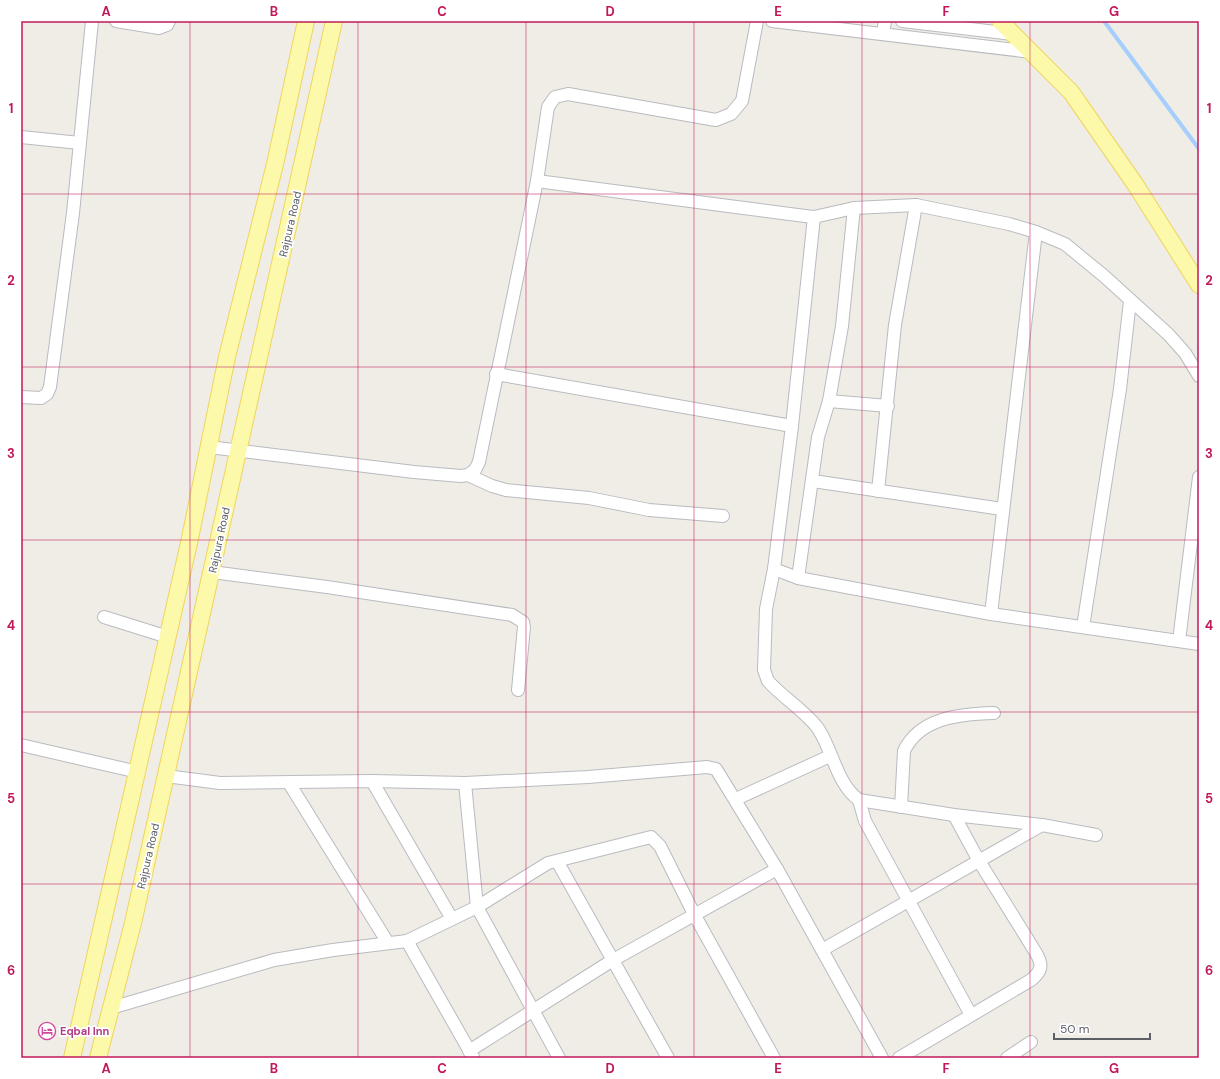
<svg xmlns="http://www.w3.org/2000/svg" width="1220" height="1079" viewBox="0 0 1220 1079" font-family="'DM Sans',sans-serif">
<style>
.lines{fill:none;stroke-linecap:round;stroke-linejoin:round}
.stream{stroke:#a6cefd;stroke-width:4}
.minor-casing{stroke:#b9bbc0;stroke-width:14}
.major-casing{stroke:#eed55e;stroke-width:18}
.minor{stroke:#fff;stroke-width:12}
.major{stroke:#fdf9ab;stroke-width:16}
.grid{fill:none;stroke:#c2185b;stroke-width:1;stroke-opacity:0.55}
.labels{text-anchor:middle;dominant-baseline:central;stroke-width:3.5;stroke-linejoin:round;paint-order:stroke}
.street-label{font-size:11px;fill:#5c5f65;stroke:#fff}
.hotel-label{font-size:11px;font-weight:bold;fill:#b23c85;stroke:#fff;text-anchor:start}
.neatline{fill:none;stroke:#c2185b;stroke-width:1.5}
.grid-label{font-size:13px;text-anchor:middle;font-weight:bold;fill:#c2185b}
</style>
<rect width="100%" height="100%" fill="#efede5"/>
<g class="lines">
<path class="stream" d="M1104,21L1199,149"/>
<g class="minor-casing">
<g id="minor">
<path d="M116,21L159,28L167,25L169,21"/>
<path d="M772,21L1032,52"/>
<path d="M902,21L1013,34"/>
<path d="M883,34L885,21"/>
<path d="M21,137L80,143"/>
<path d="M537,181L805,216L814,217L854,208L916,205L1009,224L1036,232L1065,244L1104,276L1168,334L1185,353L1199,376"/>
<path d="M814,217L792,426L774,569L766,609L764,670L768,681C782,697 809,714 819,730C833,752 837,784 859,800L954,815L1042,825L1096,835"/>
<path d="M496,374L792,426"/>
<path d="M21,397L41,398L47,394L50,387L73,213L92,21"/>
<path d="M829,401L888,406"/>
<path d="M209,447L414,472L461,476L468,475L475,470L479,462L537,181L548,107L555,97L568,94L716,120L731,114L742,101L757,21"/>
<path d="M468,475L492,486L506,490L589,498L649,510L723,516"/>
<path d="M813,481L1002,509"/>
<path d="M878,491L895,325L916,205"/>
<path d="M774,569L798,578L991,614L1199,644"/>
<path d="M212,572L327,587L512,615L523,622L524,627L518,690"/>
<path d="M798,578L818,437L829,401L842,326L854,208"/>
<path d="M991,614L1036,232"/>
<path d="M104,617L168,637"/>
<path d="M1083,627L1120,389L1130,301"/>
<path d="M1179,641L1199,477"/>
<path d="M21,745L138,772"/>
<path d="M166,776L220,783L372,781L465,783L588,777L707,767L716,769L777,869L882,1058"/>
<path d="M372,781L452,919"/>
<path d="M289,783L388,943"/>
<path d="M465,783L477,907L559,1058"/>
<path d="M736,799L830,756"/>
<path d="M859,800L865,821L971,1015"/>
<path d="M901,807L904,751C920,717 961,714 994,713"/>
<path d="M557,861L668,1058"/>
<path d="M407,941L473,1057"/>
<path d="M822,950L1042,825"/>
<path d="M111,1008L274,960L333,950L407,941L477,907L548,863L651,837L660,846L694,914L774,1058"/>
<path d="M469,1051L613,960L777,869"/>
<path d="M899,1058L1031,980C1042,971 1043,965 1036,953L979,861L954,815"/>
<path d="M1007,1058L1031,1042"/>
</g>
</g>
<g class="major-casing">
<g id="major">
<path d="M1000,21L1071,92L1135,184L1199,285"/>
<path d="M72,1058L189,543L227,357L275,164L306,21"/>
<path d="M98,1058L133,923L334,21"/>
</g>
</g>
<use href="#minor" class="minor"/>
<use href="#major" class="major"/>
</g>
<path class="grid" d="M190,21V1058M358,21V1058M526,21V1058M694,21V1058M862,21V1058M1030,21V1058M21,194H1199M21,367H1199M21,540H1199M21,712H1199M21,884H1199"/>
<defs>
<g id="hotel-ring" transform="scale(0.9)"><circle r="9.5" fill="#fff" stroke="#d1479c" stroke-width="1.5"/><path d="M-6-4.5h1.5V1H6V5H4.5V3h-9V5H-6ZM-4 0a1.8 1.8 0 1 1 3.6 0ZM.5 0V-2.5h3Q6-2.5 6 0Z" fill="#d1479c"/></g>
</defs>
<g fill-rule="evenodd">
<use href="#hotel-ring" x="47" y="1031"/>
</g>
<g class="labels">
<g class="street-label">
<text transform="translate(290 224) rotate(-77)">Rajpura Road</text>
<text transform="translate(219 540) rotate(-78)">Rajpura Road</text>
<text transform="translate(148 856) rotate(-77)">Rajpura Road</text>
</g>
<g class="hotel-label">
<text x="60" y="1031">Eqbal Inn</text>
</g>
</g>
<rect width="1220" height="1079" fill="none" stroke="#ffffff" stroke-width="44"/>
<path d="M1054 1033v6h96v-6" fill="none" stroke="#5c5f65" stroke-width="2"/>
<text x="1060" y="1033" font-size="12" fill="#5c5f65" stroke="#ffffff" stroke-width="3" paint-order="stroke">50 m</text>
<rect x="22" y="22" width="1176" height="1035" class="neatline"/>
<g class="grid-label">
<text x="106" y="16">A</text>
<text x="274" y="16">B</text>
<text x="442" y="16">C</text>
<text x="610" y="16">D</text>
<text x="778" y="16">E</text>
<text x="946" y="16">F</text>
<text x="1114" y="16">G</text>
<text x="11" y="113">1</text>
<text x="1209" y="113">1</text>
<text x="11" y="285">2</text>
<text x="1209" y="285">2</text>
<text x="11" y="458">3</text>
<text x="1209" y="458">3</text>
<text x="11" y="630">4</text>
<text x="1209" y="630">4</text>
<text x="11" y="803">5</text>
<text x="1209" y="803">5</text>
<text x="11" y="975">6</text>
<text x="1209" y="975">6</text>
<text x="106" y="1073">A</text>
<text x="274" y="1073">B</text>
<text x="442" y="1073">C</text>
<text x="610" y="1073">D</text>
<text x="778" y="1073">E</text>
<text x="946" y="1073">F</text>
<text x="1114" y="1073">G</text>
</g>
</svg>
